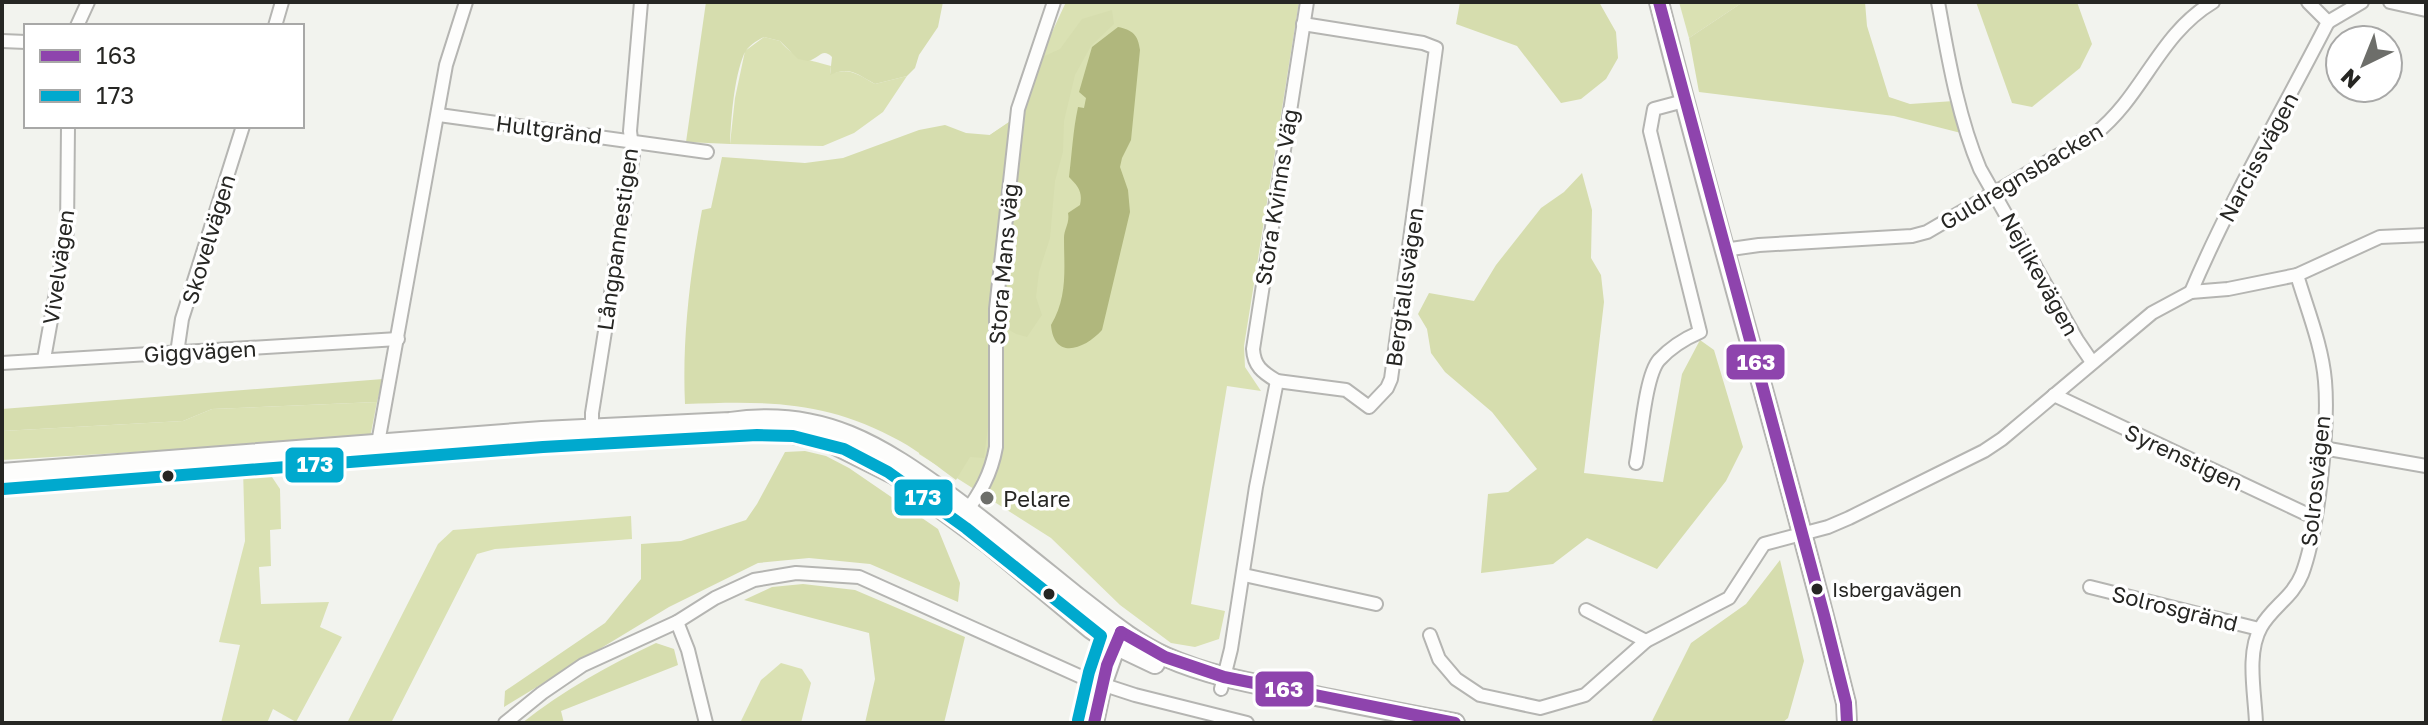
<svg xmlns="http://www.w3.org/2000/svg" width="2428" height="725" viewBox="0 0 2428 725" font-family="'Golos Text',sans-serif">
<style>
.green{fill:#dae1b3}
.forest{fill:#d6ddae}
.water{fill:#b0b77d}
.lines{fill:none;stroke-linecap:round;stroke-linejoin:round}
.street-casing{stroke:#b5b5b2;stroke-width:16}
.secondary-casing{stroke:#b5b5b2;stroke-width:22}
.street{stroke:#fdfdfc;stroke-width:12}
.secondary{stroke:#fdfdfc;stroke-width:18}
.bus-1-casing{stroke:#fff;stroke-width:18}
.bus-2-casing{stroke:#fff;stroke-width:18}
.bus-1{stroke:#8e44ad;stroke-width:12}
.bus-2{stroke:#00a9ce;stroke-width:12}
.bus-dot{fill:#262623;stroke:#fff;stroke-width:3}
.poi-dot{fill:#6d6e6a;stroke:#fff;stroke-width:3}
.labels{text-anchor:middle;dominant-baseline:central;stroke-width:7;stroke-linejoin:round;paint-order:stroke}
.bus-label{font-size:20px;fill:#262623;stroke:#fff;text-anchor:start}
.street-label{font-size:22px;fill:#262623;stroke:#fff}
.poi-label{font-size:22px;fill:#262623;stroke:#fff;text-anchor:start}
.line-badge{stroke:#fff;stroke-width:3}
.badge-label{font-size:22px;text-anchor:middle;font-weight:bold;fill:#fff}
</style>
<rect width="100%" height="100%" fill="#f2f3ee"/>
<g class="green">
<path d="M1066,2H1299L1244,346L1245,367L1261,391L1227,386L1191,604L1225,611L1219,639L1195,647L1171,643L1120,605L1051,538L919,454L966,151L1024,112L1040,58Z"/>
<path d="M1679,2H1743L1689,38Z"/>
<path d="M764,37L780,41C794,59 811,60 831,66L830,74C850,67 857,74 875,84L907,76L883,112L854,133L823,146L730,144L735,98L745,51Z"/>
<path d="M377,402L370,438L2,460V431L183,421L212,409Z"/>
<path d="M266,468L280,489L281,529L270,530L271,566L259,567L261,604L329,602L320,627L342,637L296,722L273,709L267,723H221L240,645L219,642L245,541L243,469Z"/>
<path d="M631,516L632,539L495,549L477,554L391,723H347L438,544L453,530Z"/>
<path d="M781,663L802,669L811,683L801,723H740L761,680Z"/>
</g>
<g class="forest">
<path d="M706,2H943L938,27L919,55L915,68L907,76L875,84C856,74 850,66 830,75L832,57C822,47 819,59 808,61L798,59L780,41L764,37C756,41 748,46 744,54C734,78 731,118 730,144L686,142Z"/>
<path d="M1460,2H1599L1616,32L1618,58L1606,79L1581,99L1561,103L1517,46L1456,24Z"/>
<path d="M1743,2H1865L1867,26L1889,97L1910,104L1954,101L1961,133L1894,116L1699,92L1689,38Z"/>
<path d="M1976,2H2077L2092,44L2080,68L2032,107L2012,103Z"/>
<path d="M1112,10L1114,24L1091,46L1075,75L1064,121L1063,152L1055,181L1050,238L1039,272L1036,297L1042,315L1027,337L1016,334L989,318L991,404L984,458L970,457L956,480C938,467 920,452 900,441C826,400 766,401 685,404C682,340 690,273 702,210L711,208L722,157L805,163L843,158L919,130L945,125L966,133L990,135L1024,112L1040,58L1060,49L1082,19Z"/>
<path d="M1582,173L1592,210L1591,258L1601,275L1604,302L1584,473L1663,482L1682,374L1700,340L1714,350L1743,447L1726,481L1657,569L1587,538L1553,564L1481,573L1488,494L1508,492L1537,469L1492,412L1445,372L1431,353L1427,329L1418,314L1429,293L1474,301L1496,265L1541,208L1564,192Z"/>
<path d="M383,379L377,402L212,409L183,421L2,431V409Z"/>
<path d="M805,451L826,456L849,468L938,529L960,583L958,602L870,564L809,558L758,563L669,607L504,707L505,691L605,623L641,579V544L681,541L746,520L757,504L785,452Z"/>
<path d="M1780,560L1804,661L1788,718L1782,723H1651L1691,643L1746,604Z"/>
<path d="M803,584L855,590L965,637L944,723H865L875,679L869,633L744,600L772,587Z"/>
<path d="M656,643L674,649L678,665L561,711L564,723H522C564,690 607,666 656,643Z"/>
</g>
<path class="water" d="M1118,27C1133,30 1138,35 1140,50L1131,140L1122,158L1120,167L1128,190L1130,212L1102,330C1085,349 1054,361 1051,325C1068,296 1064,269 1064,238C1064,229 1070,223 1068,213L1080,205C1083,192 1078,186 1069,177C1072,153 1073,130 1078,107L1084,108L1086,98L1079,92L1092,47Z"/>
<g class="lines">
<g class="street-casing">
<g id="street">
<path d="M1938,2C1948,57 1958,117 1980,169L2077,340L2092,362"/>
<path d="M2308,2L2328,22"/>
<path d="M2390,2L2426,10"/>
<path d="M2328,22L2362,2"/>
<path d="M77,26L88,2"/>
<path d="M275,26L282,2"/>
<path d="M2,41L26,42"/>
<path d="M439,115L707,152"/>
<path d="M1724,250L1759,245L1912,236L1927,232L2095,134C2144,95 2158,35 2213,2"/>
<path d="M2191,292C2230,200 2282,112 2328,22"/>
<path d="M177,353L182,319L243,126"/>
<path d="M44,359L67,231L68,126"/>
<path d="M2,363L398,339"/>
<path d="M1277,381C1262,372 1254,366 1253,349L1307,2"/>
<path d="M2054,395L2315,518"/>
<path d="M592,429V413L633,155L630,131L641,2"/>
<path d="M378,443L446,65L466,2"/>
<path d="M2323,448L2426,466"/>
<path d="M1636,463C1641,439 1645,376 1659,360C1670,348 1686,338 1700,332L1650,131L1654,109L1684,101"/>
<path d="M964,515C980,493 991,475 996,447V309L1018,109L1054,2"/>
<path d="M1244,575L1376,604"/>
<path d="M2090,587L2259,629"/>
<path d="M1586,610L1646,641"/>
<path d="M677,622L688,650L706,723"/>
<path d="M1430,635L1439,659L1456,679L1480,695L1540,708L1585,695L1646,641L1729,598L1764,544L1828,527L1849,518L1984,451L2002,439L2152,313L2191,292L2228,289L2297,275L2380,237L2426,235"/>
<path d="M1221,689L1231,649L1256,487L1277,381L1346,390L1369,407L1387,388L1391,379L1436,48L1423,43L1303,24"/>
<path d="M505,723L542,693L583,665L677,622L715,598L754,580L796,573L859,577L1086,679L1135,695L1247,723"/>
<path d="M2256,723C2255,694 2246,653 2261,627C2272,607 2293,597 2302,574C2318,532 2329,427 2325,381C2322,345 2307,309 2297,275"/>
</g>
</g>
<g class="secondary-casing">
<g id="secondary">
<path d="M1659,2C1718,237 1788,468 1846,703L1847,723"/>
<path d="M748,425L827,441L895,475L990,545L1091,629L1115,645L1155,664"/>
<path d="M2,473L542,431L730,422C822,408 881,446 952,498C994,529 1035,563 1076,596C1105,618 1132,642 1166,657C1209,676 1255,684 1301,693C1352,703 1404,714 1455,723"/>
<path d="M1094,723L1102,685L1120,634"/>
</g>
</g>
<use href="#street" class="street"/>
<use href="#secondary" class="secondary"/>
<g class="bus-1-casing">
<g id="bus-1">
<path d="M1659,2L1824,615L1846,703L1847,723"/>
<path d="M1121,632L1165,657L1224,677L1455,723"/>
<path d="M1094,723L1107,665L1121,632"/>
</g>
</g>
<g class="bus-2-casing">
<path id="bus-2" d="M3,489L543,447L757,435L793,436L844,449L888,472L966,528L1101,636L1089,672L1078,720"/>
</g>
<use href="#bus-1" class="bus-1"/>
<use href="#bus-2" class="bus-2"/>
</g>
<g class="bus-dot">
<circle cx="168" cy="476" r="7"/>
<circle cx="1817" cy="589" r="7"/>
<circle cx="1049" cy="594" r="7"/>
</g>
<circle class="poi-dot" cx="987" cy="498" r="8"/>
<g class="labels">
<g class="bus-label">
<text x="1832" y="589">Isbergavägen</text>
</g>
<g class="street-label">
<text transform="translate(549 129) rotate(7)">Hultgränd</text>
<text transform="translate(2258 157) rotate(-62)">Narcissvägen</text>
<text transform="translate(2021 176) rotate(-31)">Guldregnsbacken</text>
<text transform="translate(1276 197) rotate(-81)">Stora Kvinns Väg</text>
<text transform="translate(208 239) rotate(-73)">Skovelvägen</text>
<text transform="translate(617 239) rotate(-82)">Långpannestigen</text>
<text transform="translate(1003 264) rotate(-85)">Stora Mans väg</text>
<text transform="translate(58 267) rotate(-82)">Vivelvägen</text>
<text transform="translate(2040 274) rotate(61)">Nejlikevägen</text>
<text transform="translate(1404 287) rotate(-82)">Bergtallsvägen</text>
<text transform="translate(200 351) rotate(-3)">Giggvägen</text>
<text transform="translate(2184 457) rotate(25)">Syrenstigen</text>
<text transform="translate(2315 481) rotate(-84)">Solrosvägen</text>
<text transform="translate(2175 608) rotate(14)">Solrosgränd</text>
</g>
<g class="poi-label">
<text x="1003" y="498">Pelare</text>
</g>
</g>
<g class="line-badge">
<rect x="1725" y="343" width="61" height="38" rx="8" fill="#8e44ad"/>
<rect x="284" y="446" width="61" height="38" rx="8" fill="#00a9ce"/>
<rect x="893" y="478" width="61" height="39" rx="8" fill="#00a9ce"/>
<rect x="1254" y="670" width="61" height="38" rx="8" fill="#8e44ad"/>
</g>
<g class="badge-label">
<text x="1756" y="370">163</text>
<text x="315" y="472">173</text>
<text x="923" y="505">173</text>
<text x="1284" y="697">163</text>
</g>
<rect width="2428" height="725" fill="none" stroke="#262623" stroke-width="8"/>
<rect x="24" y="24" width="280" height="104" fill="#ffffff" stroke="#a8a8a7" stroke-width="2"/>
<rect x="40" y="50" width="40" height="12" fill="#8e44ad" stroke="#a8a8a7" stroke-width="2"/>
<text x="96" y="64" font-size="24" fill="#262623">163</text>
<rect x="40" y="90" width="40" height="12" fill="#00a9ce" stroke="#a8a8a7" stroke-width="2"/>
<text x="96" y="104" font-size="24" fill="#262623">173</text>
<g transform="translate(2364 64) rotate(223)"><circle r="38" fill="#ffffff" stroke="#a8a8a7" stroke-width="2"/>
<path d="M0-6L14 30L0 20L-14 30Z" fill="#6d6e6a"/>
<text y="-12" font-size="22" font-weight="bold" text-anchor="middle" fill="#262623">N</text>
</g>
</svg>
